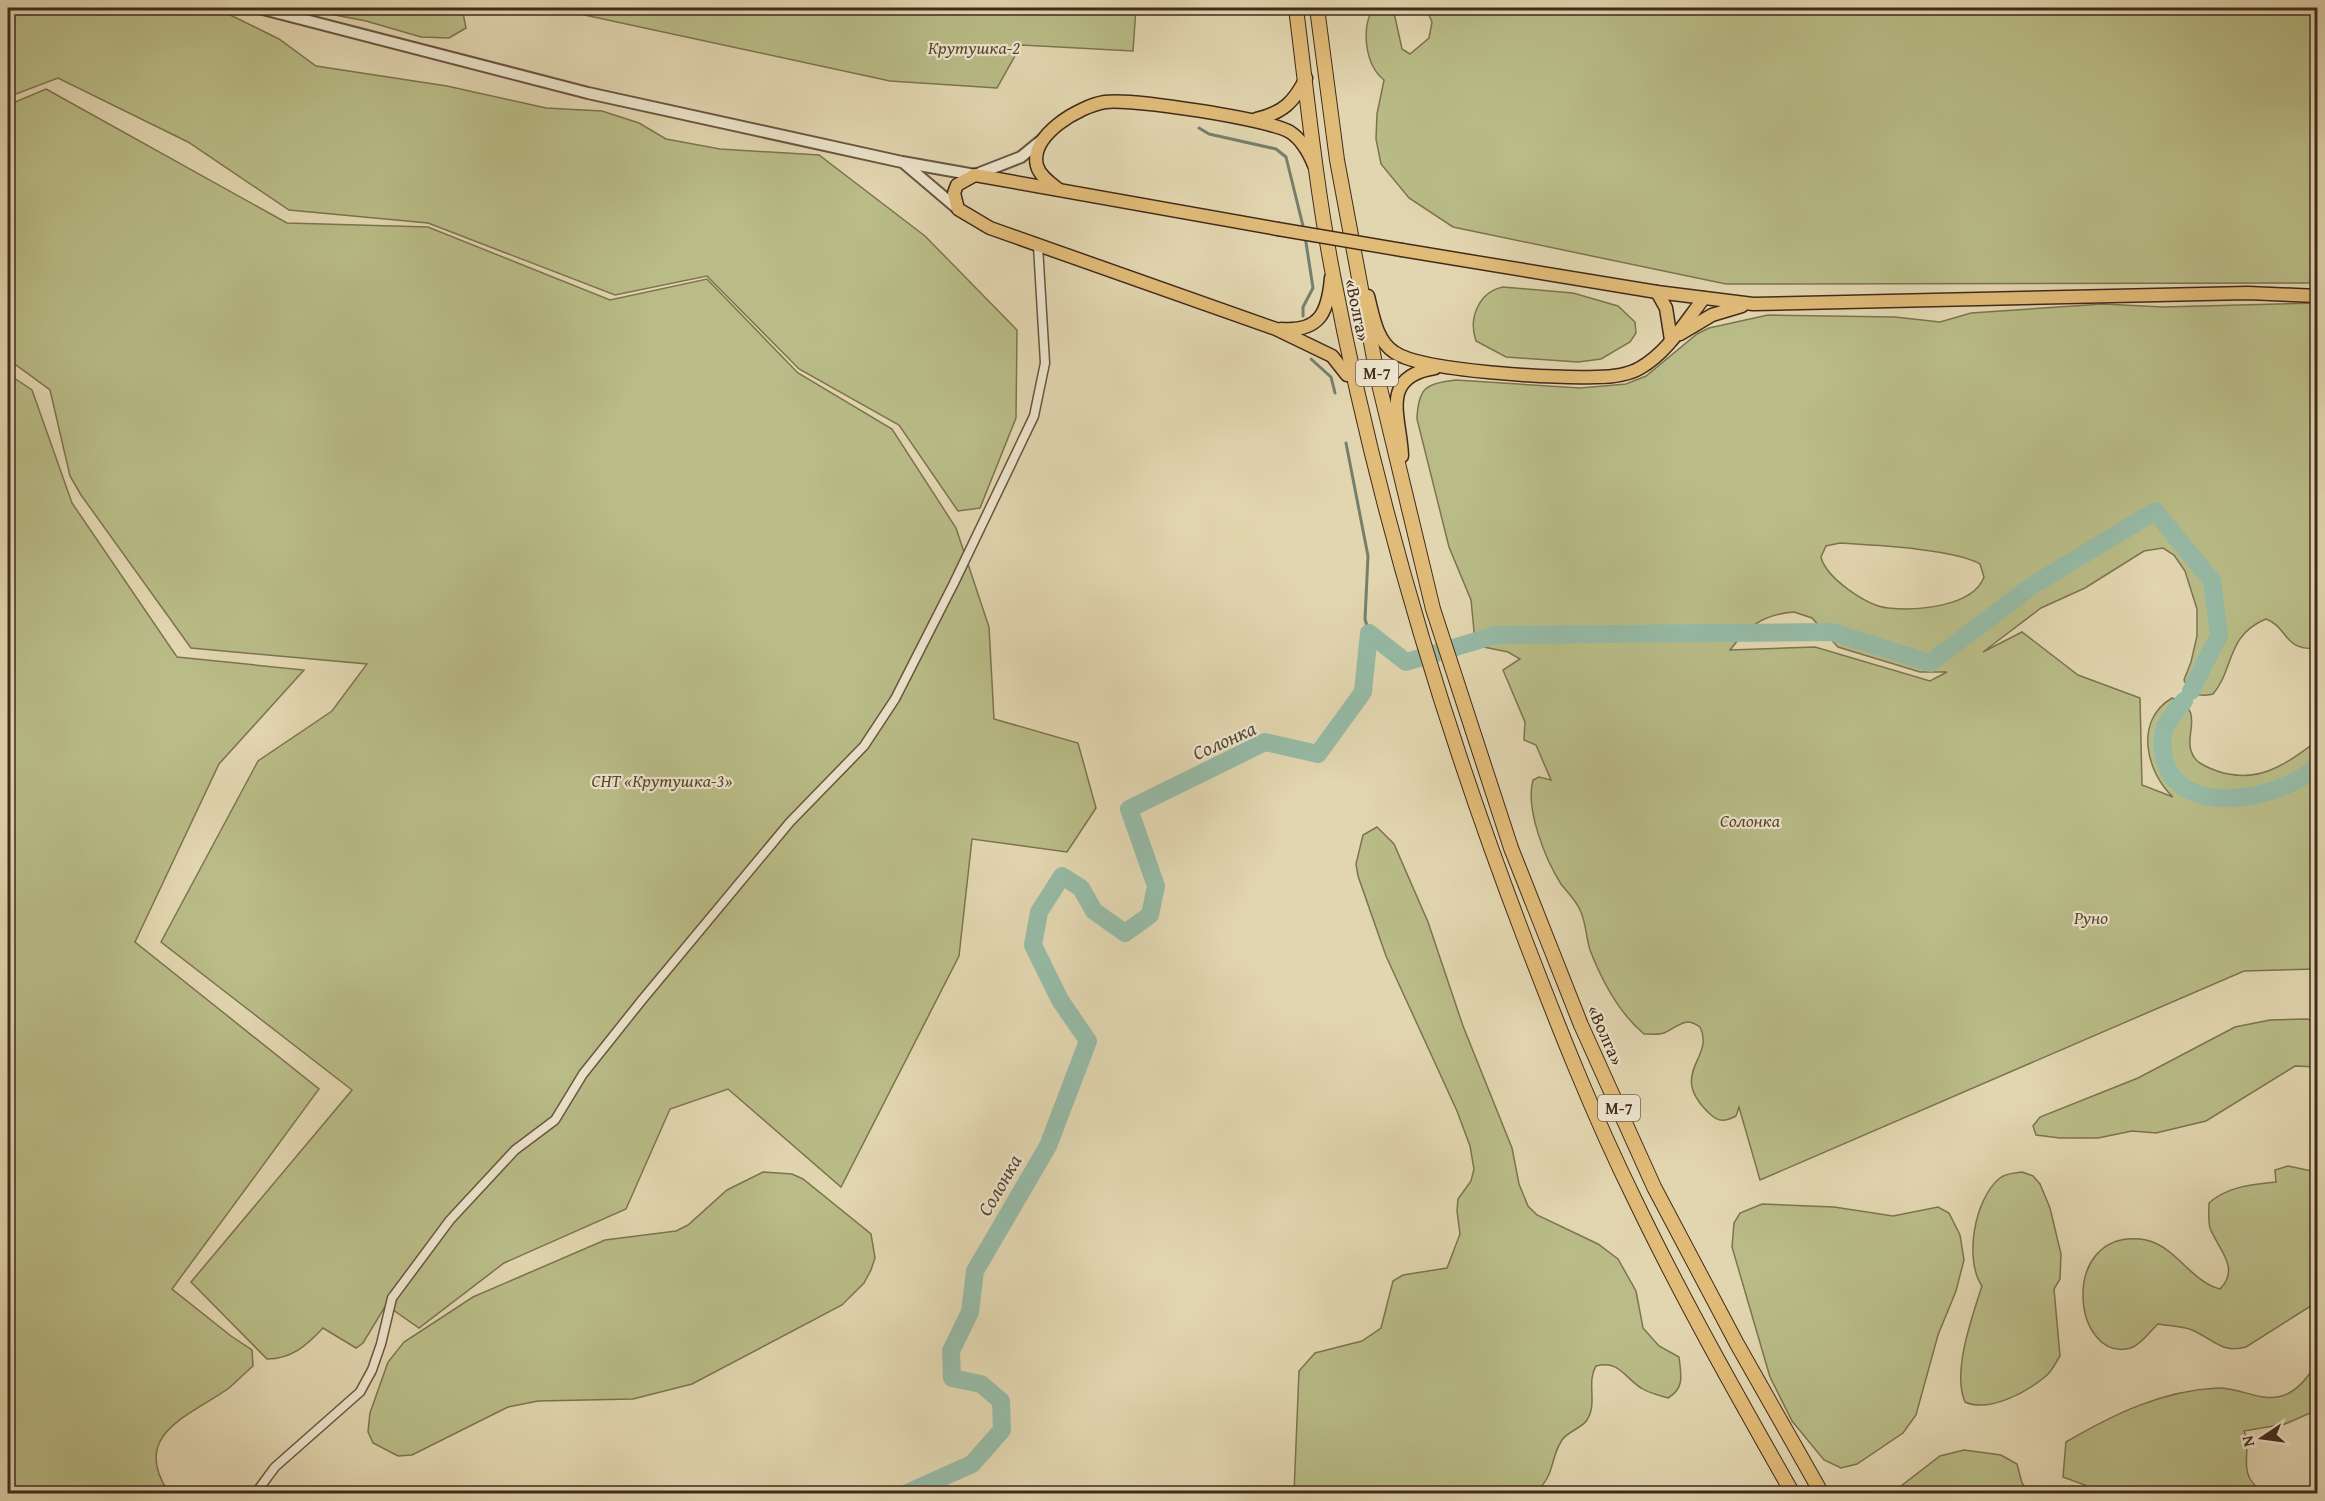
<svg xmlns="http://www.w3.org/2000/svg" width="2325" height="1501" viewBox="0 0 2325 1501" font-family="'Gentium Book Plus',serif">
<style>
.green{fill:#b9bc87;stroke:#7d7351;stroke-width:1.5;fill-rule:evenodd}
.lines{fill:none;stroke-linecap:round;stroke-linejoin:round}
.stream{stroke:#74806e;stroke-width:3}
.river{stroke:#96baa6;stroke-width:18}
.minor-casing{stroke:#695540;stroke-width:11}
.tertiary-casing{stroke:#695540;stroke-width:14}
.primary-casing{stroke:#412a1b;stroke-width:15}
.trunk-casing{stroke:#412a1b;stroke-width:16}
.minor{stroke:#ece4cc;stroke-width:8}
.tertiary{stroke:#ece4cc;stroke-width:10}
.primary{stroke:#e1bb78;stroke-width:12}
.trunk{stroke:#e1bb78;stroke-width:14}
.primary-bridge-casing{stroke:#412a1b;stroke-width:15;stroke-linecap:butt}
.primary-bridge{stroke:#e1bb78;stroke-width:12}
.labels{text-anchor:middle;dominant-baseline:central;stroke-width:4.5;stroke-linejoin:round;paint-order:stroke}
.shield{fill:#ece4cc;stroke:#746250;stroke-width:1.5}
.shield-label{font-size:16px;font-weight:bold;fill:#412a1b}
.park-label{font-size:18px;font-style:italic;fill:#594731;stroke:#ece4cc}
.street-label{font-size:18px;fill:#412a1b;stroke:#ece4cc}
.water-label{font-size:20px;font-style:italic;fill:#524737;stroke:#ece4cc}
</style>
<rect width="100%" height="100%" fill="#e2d6b0"/>
<filter id="stains"><feTurbulence type="fractalNoise" baseFrequency=".00333" numOctaves="4"/><feColorMatrix values="0 0 0 0 .2 0 0 0 0 .09 0 0 0 0 .02 0 0 0 .5 -.17"/></filter>
<radialGradient id="worn" r=".72"><stop offset=".6" stop-color="#630" stop-opacity="0"/><stop offset="1" stop-color="#630" stop-opacity=".3"/></radialGradient>
<g class="green">
<path d="M8,8H216L279,39L316,66L447,86L546,108L602,111L639,123L666,139L720,149L819,155L925,236L1017,330L1016,418L980,508L958,511L899,425L799,369L707,276L615,295L428,223L289,210L188,142L58,78L8,97Z"/>
<path d="M299,8H462L466,28L449,38L421,37L366,21Z"/>
<path d="M552,8H1136L1133,51L1021,45L997,88L890,81Z"/>
<path d="M1373,8H1393L1402,49L1410,54L1429,38L1432,22L1426,8H2317V283L1726,284L1453,227L1409,198L1381,164L1376,139L1377,114L1384,80C1365,65 1361,29 1373,8Z"/>
<path d="M46,89L287,223L428,227L610,300L707,279L798,373L892,429L956,528L989,627L994,719L1078,743L1096,808L1067,852L972,839L959,956L841,1187L728,1089L670,1109L626,1209L504,1263L419,1328L386,1305L363,1343L356,1348L323,1328C307,1345 292,1359 267,1359L191,1282L352,1090L161,942L258,761L332,711L367,664L191,648L81,495L70,476L50,390L8,359V105Z"/>
<path d="M1503,287L1573,293L1618,306L1635,322L1636,333L1630,342L1601,359L1578,362L1506,357L1476,341C1468,318 1479,292 1503,287Z"/>
<path d="M2317,303V648C2284,652 2288,627 2266,619C2226,635 2234,670 2213,694C2197,698 2190,693 2184,680L2191,662L2197,636V609L2185,571L2174,555L2163,548L2144,551L2085,588L2041,608L1983,652L2022,632L2078,675L2140,698L2142,785L2173,797C2147,773 2133,721 2172,698C2209,711 2180,736 2194,757C2198,764 2209,768 2217,771C2258,785 2286,764 2317,741V969L2244,971L1760,1180L1739,1107L1736,1116C1726,1121 1719,1123 1710,1114C1666,1073 1716,1058 1700,1027C1684,1016 1680,1026 1664,1033C1658,1035 1650,1034 1644,1034C1619,1013 1602,981 1590,950C1586,937 1586,922 1580,910C1576,900 1567,892 1561,884C1545,859 1525,808 1533,780L1539,777L1551,780L1536,745L1524,740L1525,722L1503,670L1520,659L1508,652L1479,646L1475,641L1471,600L1449,547L1417,419C1418,388 1426,383 1456,380L1580,388L1626,384L1646,376L1697,334L1709,328L1768,315L1895,317L1940,322L1971,313L2103,304L2163,307ZM1840,543C1871,545 1956,549 1980,564L1984,577C1973,607 1916,611 1888,608C1867,606 1826,578 1821,557L1826,546ZM1794,612L1812,618L1838,647L1920,672H1947L1930,681L1815,647L1730,650C1748,626 1764,614 1794,612Z"/>
<path d="M8,374L32,390L72,503L177,657L304,670L219,764L135,942L319,1089L172,1289L231,1336L252,1350L253,1366C245,1373 237,1381 229,1388C190,1416 129,1434 169,1493H8Z"/>
<path d="M1377,827L1394,844L1428,922L1463,1026L1512,1148L1519,1184L1528,1206L1537,1215L1598,1244L1618,1259L1636,1291L1643,1328L1659,1346L1679,1357C1681,1375 1685,1388 1668,1398C1659,1395 1648,1393 1641,1388C1624,1377 1619,1360 1596,1366C1586,1382 1598,1403 1587,1420C1582,1428 1567,1432 1562,1440C1549,1460 1556,1476 1534,1493H1294L1299,1371L1315,1353L1362,1341L1381,1328L1393,1281L1403,1275L1447,1268L1460,1234L1457,1211L1458,1199L1471,1181L1474,1169L1470,1146L1457,1111L1386,956L1358,876L1356,864L1363,835Z"/>
<path d="M2307,1019L2317,1022V1067L2295,1066L2206,1121L2156,1133L2132,1131L2098,1138H2060L2036,1135L2033,1126L2040,1117L2138,1078L2235,1027L2270,1020Z"/>
<path d="M2288,1166L2317,1172V1302L2246,1347C2222,1354 2213,1339 2192,1330C2182,1326 2169,1326 2158,1324C2151,1330 2141,1345 2131,1348C2073,1364 2058,1232 2140,1239C2174,1242 2189,1281 2220,1289C2241,1268 2218,1249 2210,1228C2208,1221 2209,1211 2209,1203C2228,1186 2251,1185 2276,1182L2275,1170Z"/>
<path d="M763,1172L792,1174L803,1179L871,1234L875,1258L871,1270L864,1283L842,1305L692,1384L633,1399L538,1401L508,1407L412,1455L398,1456L373,1443L368,1432L370,1413L388,1362L404,1342L473,1297L605,1240L676,1231L688,1225L727,1190Z"/>
<path d="M2022,1172L2033,1176L2040,1184L2050,1208L2061,1254L2060,1279L2054,1289L2060,1356C2056,1362 2052,1371 2046,1376C2027,1392 1989,1413 1965,1402C1952,1372 1972,1317 1982,1286C1964,1260 1974,1199 2000,1178C2006,1173 2014,1173 2022,1172Z"/>
<path d="M1762,1204L1834,1207L1893,1216L1938,1207L1949,1213L1960,1235L1964,1260L1956,1291L1938,1335L1916,1415L1903,1433L1857,1464L1841,1468L1824,1460L1792,1421L1770,1377L1732,1247L1734,1223L1740,1213Z"/>
<path d="M2317,1363V1410L2285,1424L2244,1431C2251,1446 2242,1465 2250,1479C2253,1484 2259,1489 2263,1493H2090L2085,1485L2063,1477L2066,1442C2114,1414 2161,1391 2217,1388C2242,1387 2265,1406 2289,1393C2301,1387 2310,1374 2317,1363Z"/>
<path d="M1964,1450L2001,1455L2017,1464L2022,1483L2030,1493H1892L1940,1456Z"/>
</g>
<g class="lines">
<g class="stream">
<path d="M1199,128L1209,134L1276,149L1286,157L1304,230"/>
<path d="M1303,316V307L1313,288L1305,236"/>
<path d="M1311,359L1331,377L1335,393"/>
<path d="M1346,443L1368,556L1365,619L1369,633"/>
</g>
<g class="river">
<path d="M2184,701C2177,710 2167,720 2164,731C2160,743 2163,755 2167,767C2189,819 2287,797 2318,765"/>
<path d="M905,1494L972,1464L1002,1430L1001,1401L981,1384L952,1378L951,1351L970,1312L975,1271L1048,1146L1088,1041L1060,1000L1033,945L1039,912L1062,876L1081,888L1094,911L1125,933L1150,915L1156,886L1129,809L1265,742L1318,754L1363,692L1369,633L1406,662L1496,635L1832,632L1930,663L2033,585L2155,511L2212,581L2219,635L2191,691"/>
</g>
<g class="minor-casing">
<path id="minor" d="M255,1494L275,1467L360,1392L372,1370L381,1344L392,1298L450,1220L515,1150L555,1120L583,1074L642,1000L790,822L864,746L895,699L954,583L1034,416L1045,363L1038,246"/>
</g>
<g class="tertiary-casing">
<g id="tertiary">
<path d="M259,8L588,93L902,162L975,175L1021,157L1043,139"/>
<path d="M905,164L958,209"/>
</g>
</g>
<g class="primary-casing">
<g id="primary">
<path d="M1256,119C1283,113 1294,102 1306,78"/>
<path d="M1058,189C1050,183 1040,176 1037,166C1029,135 1080,106 1105,102C1131,98 1268,119 1290,132C1301,139 1309,153 1314,165"/>
<path d="M1278,229L975,175L957,185L954,193L958,209L990,228L1276,329L1332,356L1347,375"/>
<path d="M1402,250L1657,292L1753,304L2248,293L2318,296"/>
<path d="M1657,292L1666,308L1671,340"/>
<path d="M1368,296C1373,315 1376,340 1394,352C1422,372 1557,378 1596,377C1610,377 1628,375 1640,368C1667,353 1686,321 1704,298"/>
<path d="M1281,329C1320,332 1328,312 1331,278"/>
<path d="M1680,334L1712,315L1742,306"/>
<path d="M1402,456C1401,418 1378,377 1435,368"/>
</g>
</g>
<g class="trunk-casing">
<g id="trunk">
<path d="M1296,8C1307,96 1316,187 1333,275C1376,501 1442,722 1524,937C1558,1026 1593,1115 1635,1200C1683,1300 1738,1397 1793,1494"/>
<path d="M1317,8L1337,160L1378,380L1433,609L1511,848L1581,1025L1654,1187L1737,1344L1822,1494"/>
</g>
</g>
<use href="#minor" class="minor"/>
<use href="#tertiary" class="tertiary"/>
<use href="#primary" class="primary"/>
<use href="#trunk" class="trunk"/>
<g class="primary-bridge-casing">
<path id="primary-bridge" d="M1278,229L1402,250"/>
</g>
<use href="#primary-bridge" class="primary-bridge"/>
</g>
<g class="labels">
<g class="shield">
<rect x="1356" y="360" width="42" height="26" rx="4.5"/>
<rect x="1598" y="1095" width="42" height="26" rx="4.5"/>
</g>
<g class="shield-label">
<text x="1377" y="373">М-7</text>
<text x="1619" y="1108">М-7</text>
</g>
<g class="park-label">
<text x="974" y="47">Крутушка-2</text>
<text x="662" y="780">СНТ «Крутушка-3»</text>
<text x="1750" y="820">Солонка</text>
<text x="2091" y="917">Руно</text>
</g>
<g class="street-label">
<text transform="translate(1358 310) rotate(78)">«Волга»</text>
<text transform="translate(1606 1035) rotate(66)">«Волга»</text>
</g>
<g class="water-label">
<text transform="translate(1224 740) rotate(-24)">Солонка</text>
<text transform="translate(999 1185) rotate(-60)">Солонка</text>
</g>
</g>
<rect width="2325" height="1501" fill="none" stroke="#e2d6b0" stroke-width="30"/>
<rect x="9" y="9" width="2307" height="1483" fill="none" stroke="#412a1b" stroke-width="3"/>
<rect x="15" y="15" width="2295" height="1471" fill="none" stroke="#412a1b" stroke-width="1.5"/>
<g transform="translate(2262 1438) rotate(257)" stroke="#ece4cc" stroke-width="4.5" paint-order="stroke">
<path d="M0-4.5L10 22L0 15L-10 22Z" fill="#412a1b"/>
<text y="-9" font-size="16" font-weight="bold" text-anchor="middle" fill="#412a1b">N</text>
</g>
<rect width="100%" height="100%" filter="url(#stains)"/>
<rect width="100%" height="100%" fill="url(#worn)"/>
</svg>
